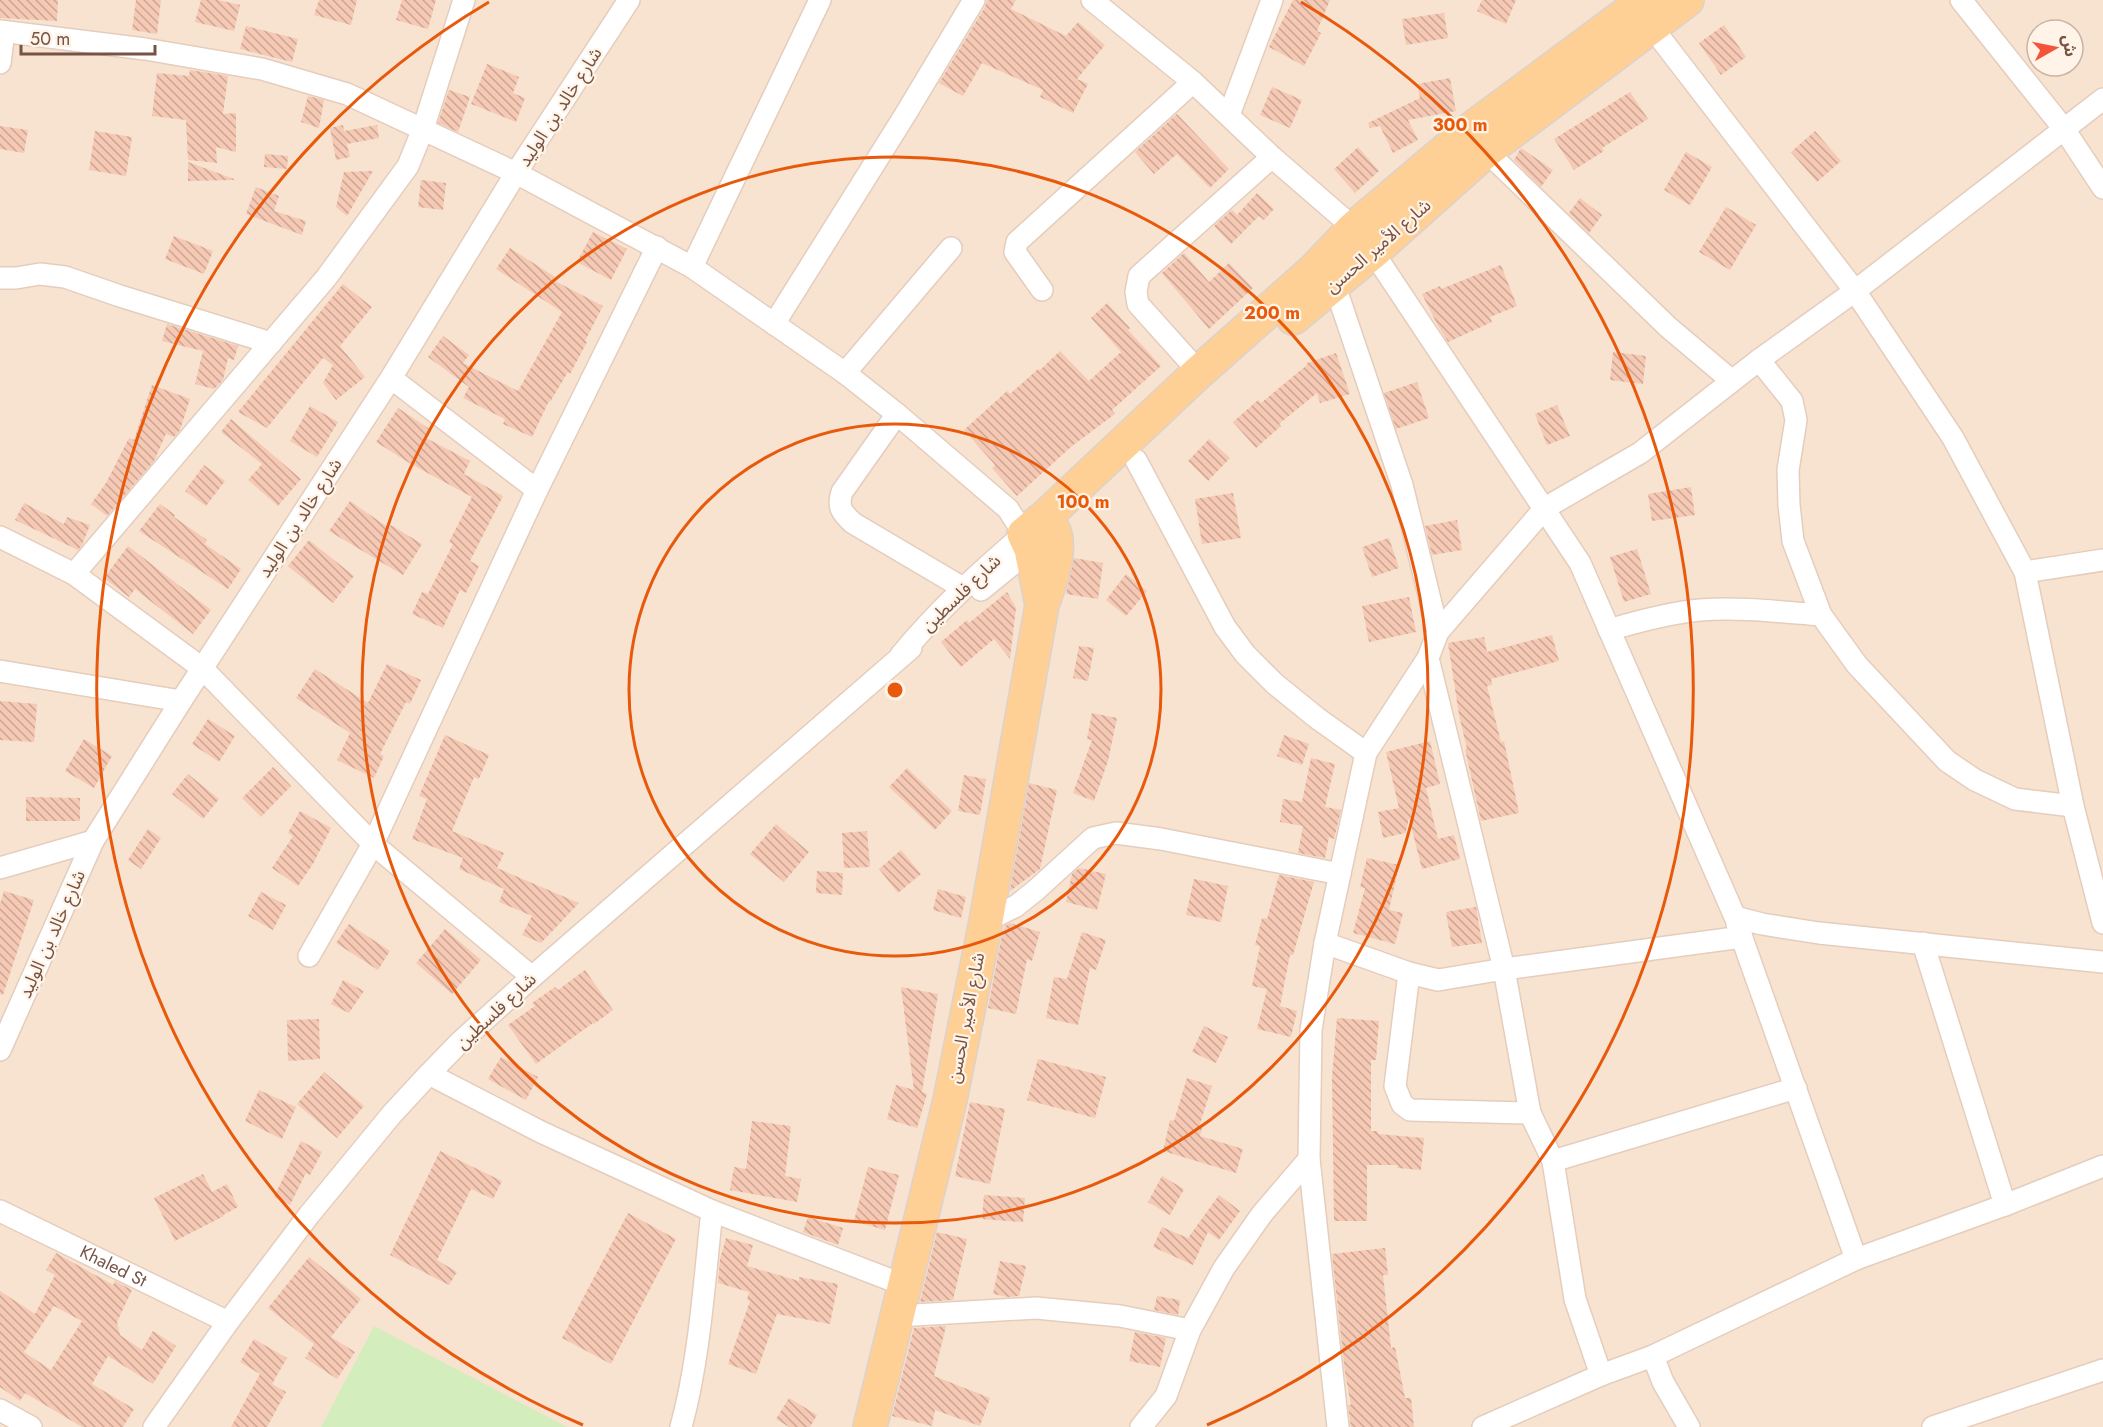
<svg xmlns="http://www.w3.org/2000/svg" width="2103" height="1427" viewBox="0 0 2103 1427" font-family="Jost,'Noto Sans Arabic',sans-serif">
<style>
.residential{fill:#f8e3d0;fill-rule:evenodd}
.grass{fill:#d4edbc}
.building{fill:url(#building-back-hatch);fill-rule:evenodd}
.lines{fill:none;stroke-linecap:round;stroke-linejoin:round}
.street-casing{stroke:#e5cdbd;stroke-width:24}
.primary-casing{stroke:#dbd2cf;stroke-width:36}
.street{stroke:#fff;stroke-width:21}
.primary{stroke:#ffd095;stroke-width:33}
.ring{fill:none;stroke:#e8590c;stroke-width:3}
.labels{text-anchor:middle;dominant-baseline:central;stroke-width:4.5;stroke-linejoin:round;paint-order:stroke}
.street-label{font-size:18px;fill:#765345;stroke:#fff4e7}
.centre{fill:#e8590c;stroke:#fff4e7;stroke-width:3}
.ring-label{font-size:18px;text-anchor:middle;font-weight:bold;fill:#e8590c;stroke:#fff4e7;stroke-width:4.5;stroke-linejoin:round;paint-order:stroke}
</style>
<defs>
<pattern id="building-back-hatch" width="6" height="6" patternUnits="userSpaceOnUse" patternTransform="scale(1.5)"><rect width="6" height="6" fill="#f6c9b4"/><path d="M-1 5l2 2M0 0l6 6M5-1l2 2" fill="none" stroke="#cca694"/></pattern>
</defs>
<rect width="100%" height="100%" fill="#fef0df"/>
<path class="residential" d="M0,0H2103V1427H0ZM2037,30H2073V66H2037Z"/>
<path class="grass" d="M374,1326L567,1427H321Z"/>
<g class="building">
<path d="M0,0H58L57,21L0,18Z"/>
<path d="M136,0H161L157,34L132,30Z"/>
<path d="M201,0H218L240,5L234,31L195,22Z"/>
<path d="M319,0H357L351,25L314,15Z"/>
<path d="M402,0H436L428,29L396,20Z"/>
<path d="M987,0H1016L1011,9L1066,36L1078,22L1105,45L1077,79L1088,84L1073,113L1040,97L1043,90L982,63L963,96L939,83L985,7Z"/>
<path d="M1293,0H1330L1317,31L1321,33L1304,66L1269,47Z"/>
<path d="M1482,0H1516L1506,24L1477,11Z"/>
<path d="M1444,13L1448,38L1406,45L1402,19Z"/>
<path d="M1724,25L1746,57L1721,75L1699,43Z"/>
<path d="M246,26L298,39L292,62L240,49Z"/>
<path d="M487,64L519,77L513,93L525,98L516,122L471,104Z"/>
<path d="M190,70L228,76L223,114L236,113V152L216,147L217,163L188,160L186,120L152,116L157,73L189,76Z"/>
<path d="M1450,78L1456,111L1408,120L1418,140L1393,153L1380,126L1370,128L1368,123L1420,98L1417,84Z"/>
<path d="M1272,87L1302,100L1290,128L1260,115Z"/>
<path d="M449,90L470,97L458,132L438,123Z"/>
<path d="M1630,92L1648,119L1602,148L1604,151L1574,170L1554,139Z"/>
<path d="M308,96L324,100L319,128L301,122Z"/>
<path d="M1177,114L1229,169L1210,188L1177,154L1154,174L1135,152Z"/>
<path d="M343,125L344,131L377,125L379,138L347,144L350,157L336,160L330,128Z"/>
<path d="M0,126L28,130L24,153L0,149Z"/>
<path d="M95,131L132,137L126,176L89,170Z"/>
<path d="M1815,131L1841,161L1817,182L1791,152Z"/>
<path d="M1358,147L1379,171L1355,193L1334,169Z"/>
<path d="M1521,148L1553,170L1541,187L1514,160Z"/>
<path d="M1686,152L1712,167L1690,205L1664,190Z"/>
<path d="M265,154L288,156L287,169L264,167Z"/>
<path d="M188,162L234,179V180L188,181Z"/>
<path d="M373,171L347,216L336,207L344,172Z"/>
<path d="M421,180L446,183L443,210L418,207Z"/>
<path d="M256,187L279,196L274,211L306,221L302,235L246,214Z"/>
<path d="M1257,193L1274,209L1264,220L1259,216L1231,244L1214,226L1232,210L1237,215Z"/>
<path d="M1580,198L1602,215L1589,233L1569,213Z"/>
<path d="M1726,207L1756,225L1730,270L1699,252Z"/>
<path d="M593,232L627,249L611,280L577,262Z"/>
<path d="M174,236L213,251L204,274L165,259Z"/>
<path d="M510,248L555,277L553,280L603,306L585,341L587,342L570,374L568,372L550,402L549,401L532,437L503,424L505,419L463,398L469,387L428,357L443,336L469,355L463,363L518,391L562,312L496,269Z"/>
<path d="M1184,253L1209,282L1229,263L1253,288L1209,329L1162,273Z"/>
<path d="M1501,265L1517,306L1490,317L1492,322L1448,342L1438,326L1422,294L1440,286L1441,289Z"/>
<path d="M343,284L372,307L340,346L365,377L336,400L323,383L333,365L323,358L267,428L238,412Z"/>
<path d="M1107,303L1130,328L1128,330L1161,366L1112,410L1115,414L1072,446L1017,496L992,468L995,465L964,430L1007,391L1010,394L1038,369L1040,370L1060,351L1089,381L1121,352L1091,318Z"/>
<path d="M167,324L238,346L234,360L228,358L223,380L214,389L195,384L203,351L162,341Z"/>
<path d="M1613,352L1646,356L1643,384L1610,380Z"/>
<path d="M1336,353L1350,394L1320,403L1317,393L1279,424L1281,426L1256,448L1233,422L1258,400L1261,403L1307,365V363Z"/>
<path d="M1417,382L1429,418L1396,429L1384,393Z"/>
<path d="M152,385L190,399L180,430L174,437L166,434L154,461L107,516L91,504L106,483L129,438L134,440Z"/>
<path d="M1557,405L1570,436L1547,445L1535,414Z"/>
<path d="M310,406L338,422L317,457L290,441Z"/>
<path d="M398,408L431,430L426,438L470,461L464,474L503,496L470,561L479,566L466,593L460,590L443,628L412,614L422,592L428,594L453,544L449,542L472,497L411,464L376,442Z"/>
<path d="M231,419L301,479L278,506L248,480L262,464L221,432Z"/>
<path d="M1209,439L1230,458L1208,481L1188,461Z"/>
<path d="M204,465L225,481L206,506L185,491Z"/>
<path d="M1691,487L1695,515L1652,521L1648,494Z"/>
<path d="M1233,493L1241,538L1202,544L1195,499Z"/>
<path d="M350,501L389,528L391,525L422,544L403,575L329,531Z"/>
<path d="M24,503L64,524L67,517L90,525L82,545L78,550L15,520Z"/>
<path d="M160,504L175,515L174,517L207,540L205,544L241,569L228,589L139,531Z"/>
<path d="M1457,520L1462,550L1432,555L1425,526Z"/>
<path d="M1389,538L1399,568L1372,577L1362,547Z"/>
<path d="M309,540L354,576L333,603L288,566Z"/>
<path d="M128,546L211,610L193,634L135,589L129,597L104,578Z"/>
<path d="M1637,549L1651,594L1624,602L1610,557Z"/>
<path d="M1074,558L1103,563L1098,599L1066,594Z"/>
<path d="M1126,574L1147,591L1126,616L1106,600Z"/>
<path d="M1007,592L1016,608L1010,659L994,639L961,667L941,642L967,620L969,623Z"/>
<path d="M1409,597L1416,632L1369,642L1362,606Z"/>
<path d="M1552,635L1559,661L1491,679L1492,685L1487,686L1501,742L1504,741L1519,813L1481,821L1465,749H1467L1459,715L1448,643L1484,637L1487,652Z"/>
<path d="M1079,646L1094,648L1088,681L1073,678Z"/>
<path d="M387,664L421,680L410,704L406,702L380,754L384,756L374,778L337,760L350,733L296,698L315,669L368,703Z"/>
<path d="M0,701L37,704L34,742L0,740Z"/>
<path d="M1092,713L1117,718L1108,761L1094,801L1073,793L1092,740L1087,739Z"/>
<path d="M208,719L235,736L219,762L192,744Z"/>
<path d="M445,735L489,755L479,779L474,777L452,831L504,853L497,868L579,903L541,943L522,935L532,916L499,902L504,889L459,869L463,858L412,839L427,799L419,796Z"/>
<path d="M1284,735L1309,744L1302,765L1277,756Z"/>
<path d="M84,739L112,756L94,788L65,771Z"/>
<path d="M1430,741L1440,784L1426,788L1438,839L1454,835L1460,859L1422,869L1409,818L1405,835V833L1383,838L1378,812L1399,808L1386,752Z"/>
<path d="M1311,758L1335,764L1325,807L1341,810L1334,839L1329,837L1325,858L1298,853L1303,826L1280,822L1283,799L1302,802Z"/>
<path d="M273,767L291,786L261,817L242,798Z"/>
<path d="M907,768L952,811L935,830L889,787Z"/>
<path d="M188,774L219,799L203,819L172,794Z"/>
<path d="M964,775L986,779L980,815L958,811Z"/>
<path d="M1029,783L1057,790L1040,869L1010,891Z"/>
<path d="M26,797L80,798V821H26Z"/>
<path d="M300,811L331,828L313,864L298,886L272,868L293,836L288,833Z"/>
<path d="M776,824L809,852L784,882L750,854Z"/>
<path d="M148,829L161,838L141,869L128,860Z"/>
<path d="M867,831L870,867L844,868L842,833Z"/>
<path d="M901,850L921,874L898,893L879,869Z"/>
<path d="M1367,858L1399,865L1389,910L1403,913L1395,944L1353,933L1365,888L1360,887Z"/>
<path d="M1079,868L1106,874L1097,910L1066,902L1072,874Z"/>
<path d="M817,871L843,873L842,895L816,893Z"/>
<path d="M1279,875L1314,882L1293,955H1290L1280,1006L1297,1011L1291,1037L1257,1029L1267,989L1252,986L1260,946L1255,945L1262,918L1267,919Z"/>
<path d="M1194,879L1228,886L1221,922L1186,915Z"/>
<path d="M938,889L966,897L961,918L933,910Z"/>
<path d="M4,891L34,900L3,995L0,994V904Z"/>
<path d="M261,892L286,905L273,930L248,916Z"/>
<path d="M1476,907L1482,943L1452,947L1446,912Z"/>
<path d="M1010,923L1040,932L1032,961L1027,959L1016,1014L988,1008L1001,940L1005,926Z"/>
<path d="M349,924L390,951L378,970L336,943Z"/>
<path d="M445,929L481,960L452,994L416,963Z"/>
<path d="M1082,932L1106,940L1096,970L1090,968L1078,1025L1046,1018L1054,977L1067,979Z"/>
<path d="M585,970L613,1010L594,1024L593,1023L536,1064L508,1025L535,1006L532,1003L555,987L558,990Z"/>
<path d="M343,980L364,991L349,1013L331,1004Z"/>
<path d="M901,987L938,994L922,1092L927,1094L917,1128L887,1119L896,1085L914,1090Z"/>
<path d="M1337,1018L1379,1021L1376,1060H1371V1131H1378V1134L1424,1138L1421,1170L1397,1168L1398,1165H1367V1221H1334L1332,1077Z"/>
<path d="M319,1019L320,1059L288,1061L287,1020Z"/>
<path d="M1204,1026L1228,1037L1216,1063L1192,1052Z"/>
<path d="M501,1057L538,1077L526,1100L488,1079Z"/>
<path d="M1038,1059L1106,1077L1095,1118L1027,1100Z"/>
<path d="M324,1072L364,1106L337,1138L297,1104Z"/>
<path d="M1187,1078L1212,1086L1199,1127L1202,1128L1200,1136L1243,1149L1236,1173L1163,1151L1170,1120L1174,1121Z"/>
<path d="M259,1090L296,1107L282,1139L245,1121Z"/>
<path d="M970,1102L1005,1109L990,1184L955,1176Z"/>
<path d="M752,1121L791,1126L785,1176L801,1179L797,1202L730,1190L734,1167L746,1169Z"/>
<path d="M301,1141L322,1152L310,1175L306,1173L290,1205L274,1197Z"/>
<path d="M440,1151L502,1181L493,1199L471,1189L437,1260L457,1272L449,1285L390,1255Z"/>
<path d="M868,1167L899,1175L885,1230L854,1221Z"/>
<path d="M203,1174L212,1192L227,1184L238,1207L223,1215L224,1216L175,1241L154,1198Z"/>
<path d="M1162,1176L1184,1189L1170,1215L1148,1202Z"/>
<path d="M984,1195L1025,1198L1023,1222L982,1219Z"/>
<path d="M1219,1195L1240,1211L1219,1240L1208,1232L1193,1265L1153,1247L1162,1227L1188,1238Z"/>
<path d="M628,1213L676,1239L611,1364L562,1338Z"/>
<path d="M808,1217L843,1228L838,1245L803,1232Z"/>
<path d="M937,1232L967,1239L953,1300L920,1302Z"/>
<path d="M726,1238L753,1245L747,1266L799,1281V1277L838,1284L830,1324L777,1314L756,1374L728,1364L750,1301L747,1300L749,1292L718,1283L720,1259Z"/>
<path d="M1385,1248L1388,1275H1383L1391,1348L1395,1347L1405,1398H1411L1414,1427H1351L1348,1405H1351L1345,1373L1332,1254Z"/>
<path d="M56,1253L113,1285L115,1281L132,1290L117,1322L120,1335L142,1350L153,1331L176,1346L153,1384L108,1356L92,1384L134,1409L123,1427H82L25,1393L20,1401L0,1387V1291L35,1314L55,1275L46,1270ZM54,1306L82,1321L51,1370L24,1352Z"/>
<path d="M309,1257L361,1299L331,1337L355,1352L337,1379L305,1358L314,1344L268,1308Z"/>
<path d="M1000,1261L1026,1266L1019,1296L1008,1297L993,1294Z"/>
<path d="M1157,1296L1180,1300L1178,1315L1154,1310Z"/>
<path d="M946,1326L934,1376L990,1398L980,1426L935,1410L932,1426L892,1416L914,1328Z"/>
<path d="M1135,1332L1166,1338L1160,1367L1129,1361Z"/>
<path d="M254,1339L287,1358L272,1384L286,1392L267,1427H231L260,1374L240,1362Z"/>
<path d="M789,1398L817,1415L810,1427H789L776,1419Z"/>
</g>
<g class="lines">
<g class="street-casing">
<g id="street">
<path d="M1092,0L1193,82L1272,157L1354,228L1373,252L1580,563L1735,917L1762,924L1819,933L2103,962"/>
<path d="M1961,0L2064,129L2103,188"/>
<path d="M1651,26L1855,291L1953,438L2025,572L2073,806L2103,923"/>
<path d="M0,31L145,49L262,69L347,94L516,173L692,267L845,373L897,414L1008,509L1024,534C980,572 938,610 901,655"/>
<path d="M0,63L4,32"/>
<path d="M1229,115L1272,0"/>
<path d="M1486,151L1668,327L1732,381"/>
<path d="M692,267L820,0"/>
<path d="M0,278H16L40,274L65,277L120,296L271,343"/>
<path d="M1334,283L1402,485L1438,632"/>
<path d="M1042,290L1015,252L1017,242L1193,82"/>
<path d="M774,324L905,115L974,0"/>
<path d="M1759,360L1792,401L1796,420L1788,470L1789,505L1793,541L1821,615L1857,665L1947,761L1975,780L2015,799L2073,806"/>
<path d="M1199,372L1138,304L1136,292L1139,276L1272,157"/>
<path d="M845,373L951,248"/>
<path d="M391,378L537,490"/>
<path d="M897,414L842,492C837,507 842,513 853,523L963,588"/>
<path d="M1136,460L1225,627L1245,654L1275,684L1317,718L1366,753"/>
<path d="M0,537L74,574L202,668L373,844L532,977"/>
<path d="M2025,572L2103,560"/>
<path d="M74,574L326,278L408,166L423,129L464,0"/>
<path d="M981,590L1031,549"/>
<path d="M1609,630C1639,621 1669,613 1700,610C1740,607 1781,612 1821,615"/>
<path d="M1428,658L1504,969L1530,1113"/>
<path d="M0,671L181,701"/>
<path d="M0,868L93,841"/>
<path d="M986,921L1016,906L1036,890L1093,838L1116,833L1161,839L1340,874"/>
<path d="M1737,924L1856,1259"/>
<path d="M1325,943L1409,973L1438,980L1504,969L1742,937"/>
<path d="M1923,943L2005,1205"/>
<path d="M309,956L373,844L537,490L657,247"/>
<path d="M1409,973L1395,1086L1402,1104L1410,1110L1530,1113L1553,1161L1575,1299L1601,1375L1483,1427"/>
<path d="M0,1050L93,841L181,701L391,378L516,173L629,0"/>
<path d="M429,1074L541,1132L712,1211L904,1285"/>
<path d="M1553,1161L1796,1088"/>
<path id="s1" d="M0,1211L228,1322"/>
<path d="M897,1316L1036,1308L1120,1316L1190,1330"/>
<path d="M1653,1356L1663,1382L1689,1427"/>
<path d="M1601,1375L1653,1356L1856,1259L2005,1205L2103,1166"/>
<path d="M0,1410L31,1427"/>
<path d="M154,1427L228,1322L309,1215L392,1114L429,1074L459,1043L532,977L911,648"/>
<path d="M681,1427C700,1357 704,1283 712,1211"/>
<path d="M1141,1427L1166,1396L1190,1330L1224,1268L1262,1214L1309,1159"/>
<path d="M1338,1427L1309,1159L1311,1030L1325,943L1366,753L1428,658L1438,632L1545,508L1640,453L1759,360L1855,291L2103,99"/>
<path d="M1933,1427L2103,1370"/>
</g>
</g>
<g class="primary-casing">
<g id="primary">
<path d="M1293,318L1373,252L1486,151L1687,0"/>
<path d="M1041,600L1031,549L1024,534L1045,517L1199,372L1314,270L1354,228L1470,130L1645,0"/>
<path d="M870,1427L950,1100L986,921L1042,605C1049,586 1063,549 1053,529C1051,525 1047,521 1045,517"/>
</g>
</g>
<use href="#street" class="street"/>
<use href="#primary" class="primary"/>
</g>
<g class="ring">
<circle cx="895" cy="690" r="266"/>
<circle cx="895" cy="690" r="533"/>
<path d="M583 1425A799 799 0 0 1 489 2M1301 2A799 799 0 0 1 1207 1425"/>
</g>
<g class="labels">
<g class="street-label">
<text transform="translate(560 107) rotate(-57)">شارع خالد بن الوليد</text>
<text transform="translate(1378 246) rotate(-41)">شارع الأمير الحسن</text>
<text transform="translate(300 518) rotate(-57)">شارع خالد بن الوليد</text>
<text transform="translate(961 593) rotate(-44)">شارع فلسطين</text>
<text transform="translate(52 934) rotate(-66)">شارع خالد بن الوليد</text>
<text transform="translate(496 1011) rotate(-43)">شارع فلسطين</text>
<text transform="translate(966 1018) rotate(-79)">شارع الأمير الحسن</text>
<text stroke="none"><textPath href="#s1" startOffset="126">Khaled St</textPath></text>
</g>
</g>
<circle cx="895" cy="690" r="9" class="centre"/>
<g class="ring-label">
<text x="1460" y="131">300 m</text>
<text x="1272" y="319">200 m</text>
<text x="1083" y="508">100 m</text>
</g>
<g transform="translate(2055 48) rotate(81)"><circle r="28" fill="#fff4e7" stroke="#c8b4a6" stroke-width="1.5"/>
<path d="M0-4.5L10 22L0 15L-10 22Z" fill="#f45438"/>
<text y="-9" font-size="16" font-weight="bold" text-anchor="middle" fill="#765345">ش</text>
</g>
<path d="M21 45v9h134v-9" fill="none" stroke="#765345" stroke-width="3"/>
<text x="30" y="45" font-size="18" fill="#765345" stroke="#fff4e7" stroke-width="4.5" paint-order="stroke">50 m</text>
</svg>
